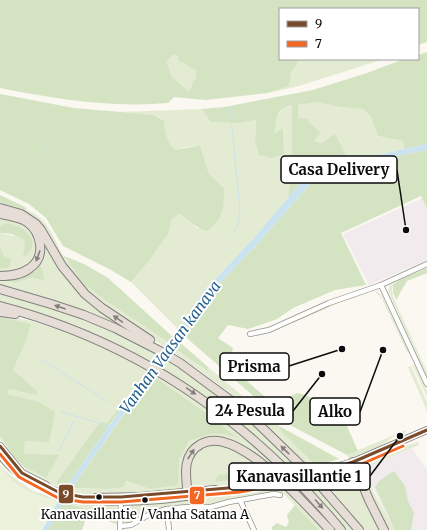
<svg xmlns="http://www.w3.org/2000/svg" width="427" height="530" viewBox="0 0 427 530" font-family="Merriweather,serif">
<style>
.industrial{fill:#f1ebed}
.green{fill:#e3ecd3;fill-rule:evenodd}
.forest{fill:#d4e3c2;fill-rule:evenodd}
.pitch{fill:#ecf1dc}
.water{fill:#cbe3ef}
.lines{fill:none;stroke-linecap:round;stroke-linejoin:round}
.stream{stroke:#cbe3ef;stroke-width:1}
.street-casing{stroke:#93928f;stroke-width:6}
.secondary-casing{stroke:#8a8985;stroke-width:8}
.highway-casing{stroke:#80807c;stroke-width:10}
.street{stroke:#fefefd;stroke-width:4.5}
.secondary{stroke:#f3f2e9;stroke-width:6}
.highway{stroke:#e6ded6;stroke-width:8}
.secondary-bridge-casing{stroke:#8a8985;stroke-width:8;stroke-linecap:butt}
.secondary-bridge{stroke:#f3f2e9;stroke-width:6}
.bus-1-casing{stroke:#fff;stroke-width:6}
.bus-2-casing{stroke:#fff;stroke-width:6}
.bus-1{stroke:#7a4b2a;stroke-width:3}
.bus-2{stroke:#f26522;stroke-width:3}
.oneway{fill:#84807b}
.bus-dot{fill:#0c0c0c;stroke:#fff;stroke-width:1.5}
.labels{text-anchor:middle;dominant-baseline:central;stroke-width:4;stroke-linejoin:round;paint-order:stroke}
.bus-label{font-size:13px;fill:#0c0c0c;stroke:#fff}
.water-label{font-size:15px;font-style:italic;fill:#24618f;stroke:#fff}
.leader{fill:none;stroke:#0c0c0c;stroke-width:1.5}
.callout-dot{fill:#0c0c0c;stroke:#fff;stroke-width:1.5}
.callout{fill:#fff;stroke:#0c0c0c;stroke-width:1.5}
.callout-label{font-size:15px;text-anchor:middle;font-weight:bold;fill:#0c0c0c}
.line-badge{stroke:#fff;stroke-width:1.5}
.badge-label{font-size:11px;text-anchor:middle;font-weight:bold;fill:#fff}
</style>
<rect width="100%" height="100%" fill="#faf8f0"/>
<g class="industrial">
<path d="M427,196V260L369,285L343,234Z"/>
<path d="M412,448L427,470V530H394L365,472L369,465Z"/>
</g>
<g class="green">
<path d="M174,55L178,56L183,64L190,66L196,70V77L193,82L189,92L172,77L167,62L170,58Z"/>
<path d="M300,59H384L299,86L268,93L289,86L291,73Z"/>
<path d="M317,102L340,107L363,109L371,117L378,136L403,141L404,149L377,155L348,159L335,135L322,143L313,141L319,133L309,122L298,118V105Z"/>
<path d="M293,105L292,168L288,198L253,239L204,291L179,330L131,282L148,262L169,233L171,220L179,214L190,221L198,229L224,188L209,174L200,145L186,147L176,150C166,142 165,133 164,121L156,115L119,112L202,109L210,122L237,123L256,120L255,141L284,154L283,129L275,134C278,117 274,110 293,105Z"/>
<path d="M0,201C7,206 16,206 24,209C47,216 52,234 62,254L64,256L83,283L106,301L168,342L165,347L101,305L68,273L53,245L0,206Z"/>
<path d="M3,216L29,226L35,234L38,253L33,262L24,270L0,274V269L7,268L0,247V233C10,237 31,233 24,251L32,247L28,233L0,227V217Z"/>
<path d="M41,238L59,267L132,332L90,312L0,284V278L32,270ZM41,265L45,281C34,277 27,277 17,283L13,280L34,272Z"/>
<path d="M392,284H393L392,289L393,297L427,372V378L388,291L389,287Z"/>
<path d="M374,290L378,292L383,298L407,346L409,352L408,354L382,299Z"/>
<path d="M0,292L89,320L122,335L159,355L154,363L117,344L57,320L0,303Z"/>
<path d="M358,295L359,296L343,301L291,324L293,322L342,300Z"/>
<path d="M0,314C54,325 100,342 149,369L107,423L56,483L66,487L64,490C41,482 23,473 8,452C4,446 0,442 0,436L7,446L34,472L46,478L24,454L25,440L7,394L9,389L35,395L13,370L26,341L30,324L0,317Z"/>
<path d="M171,346L206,371L208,367L279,426L283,432L316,466L310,468L247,407L205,374L169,349Z"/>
<path d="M164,357L197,378L242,414L285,453L309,478L355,530H344L203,396L158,366Z"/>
<path d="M412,364L415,366L427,391V397Z"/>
<path d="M411,366L427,402V411L408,367Z"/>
<path d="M154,372L205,406L258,449L285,474L278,475L231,442L195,445L182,490L126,495L83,494L70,492L72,488L106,489L125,481L150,489L179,460L189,441L204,435L217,433L237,437L209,415L152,375Z"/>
<path d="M406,430V432L393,437L382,445L349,459L347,455Z"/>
<path d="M418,442L419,445L368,466L365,471L374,493L395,530H388L360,471L359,467C366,456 405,447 418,442Z"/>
<path d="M211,443L233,447L274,476L262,479L258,478L255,481L212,488L211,485L209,486L205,485L203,488L194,489L189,483L188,472L194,454L202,446Z"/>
<path d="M0,465L10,475L33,491L60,499L57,502L29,492L12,481L0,467Z"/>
<path d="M349,468L352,470L382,530H364L320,475Z"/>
<path d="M291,480L336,530H332L284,481Z"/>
<path d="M279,483L326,530H319L283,493C257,493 232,501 207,505L205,504L206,499L209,498L208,495L241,491Z"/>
<path d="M202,497L201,500H203L201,505L170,506L129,524L125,522V511L128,506L154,505L160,502Z"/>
<path d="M70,498L116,506L119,514L118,525L115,524L116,512L90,510L63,503Z"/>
</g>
<g class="forest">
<path d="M0,0H427V42L418,45V9H280V59H300L291,73L289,86L268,93L206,100L174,97L168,103C111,108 55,99 0,88ZM174,55L178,56V60C184,65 190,66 196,70V77L193,82L189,92L172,77L167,62L170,58Z"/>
<path d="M427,52V144L404,149L403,141L378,136L371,117L363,109L340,107L317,102L298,105V118L308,119L309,122L320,133L314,141L322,143L335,134L348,159L337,160L303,180L288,198L292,168V105C274,110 278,116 275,133L283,128L284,154L272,158L259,155L255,141L256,120L237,123L210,122L202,109L224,107L313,90L367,73L404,59H418V55Z"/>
<path d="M0,94L74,108L155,115L164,121C165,132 166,142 176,150L200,145L209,174L224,188C224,210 224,217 207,231C196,228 190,220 179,214L171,220L169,233L148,262L131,282L111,270L63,246L46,218L29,204L0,190Z"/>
<path d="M427,150V208L421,196L341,233L366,285L335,290L293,308L277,319L248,329L228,325L218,338L233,348L231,356L240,375L272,403L298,393L338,406L358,451L347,455L288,424L258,400L181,333L199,307L217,286L254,248L319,174L331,167L402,155Z"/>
<path d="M0,195L25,207L27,210L4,204L0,201Z"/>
<path d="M6,223C23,225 43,240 26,256H23L25,246L24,240L12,234L0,233V227Z"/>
<path d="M0,247L4,256L11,259L10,266L7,268L0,269Z"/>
<path d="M64,256L84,264L108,278L173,337L168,342L106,301L83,283Z"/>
<path d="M41,265L45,281C34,277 27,277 17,283L13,282L12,280L18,279L32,271L34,272Z"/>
<path d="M427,268V273L407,281L396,300L393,292V284L403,278Z"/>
<path d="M0,317L31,324L26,341L13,370L38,392L35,395L9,389L7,394L39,402L55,412L49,442L25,441L24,454L59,455L46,478L25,467L15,457L0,436Z"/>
<path d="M176,339L208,367L207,371L171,346Z"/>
<path d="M152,375L209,415L238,438C216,431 210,433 189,441L179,460L178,485L150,489L126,481L124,487L106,489L72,488Z"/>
<path d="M141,380L66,487L56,483L100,422L107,423Z"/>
<path d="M279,426L339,459L316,466L282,432Z"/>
<path d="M394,471L405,486L408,501L414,513L411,530H395L375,487L379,481Z"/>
<path d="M226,474L239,477L245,480L216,481V479L218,475Z"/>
<path d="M63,503L90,510L117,512L115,524L104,519H86L82,530H48Z"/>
<path d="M295,505L319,530H272V527L277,523L286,527L289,522L287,515Z"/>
</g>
<path class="pitch" d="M0,467L12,481L29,492L57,502L41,530H0Z"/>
<path class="water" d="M427,144V150L402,155L331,167L319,174L254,248L217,286L199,307L72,488L48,530H42L66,487L149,369L179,330L204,291L253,239L303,180L319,167L337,160L377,155Z"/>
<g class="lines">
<g class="stream">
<path d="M230,108L240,209L239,222L234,234"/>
<path d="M43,148L48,144"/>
<path d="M41,359L108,402"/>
<path d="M61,412L96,422L109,428"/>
<path d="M59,451L74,421"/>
</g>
<g class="street-casing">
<g id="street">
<path d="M381,285L427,384"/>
<path d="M250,334L269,330L329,303L381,285L427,264"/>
<path d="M240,500L254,530"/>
<path d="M167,509L169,530"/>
<path d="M121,526L131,525L150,514L167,509L187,507H211L229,502L274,494L280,495"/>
<path d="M120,530L121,500"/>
</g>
</g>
<g class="secondary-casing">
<g id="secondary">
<path d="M0,446L22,473L46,485"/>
<path d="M0,455C18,479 38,487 66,494C75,497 83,499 92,500C150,507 213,493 270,481"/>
<path d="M329,469L353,462L427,430"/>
<path d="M96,497L141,496L215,489"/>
</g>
</g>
<g class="highway-casing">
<g id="highway">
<path d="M0,208L21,214L36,224L41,230L62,266L85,294L102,308L150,340"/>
<path d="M0,214C9,216 19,217 27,222C42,233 46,257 30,268C21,275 11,276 0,276"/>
<path d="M0,289L51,304L84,315L115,328L160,351L180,363L245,411L313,477L359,530"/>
<path d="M0,306C139,342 250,420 341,530"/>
<path d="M0,312L15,314"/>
<path d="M353,462L369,500L384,530"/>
<path d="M188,496C186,477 181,455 201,444C237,423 307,507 330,530"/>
</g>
</g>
<use href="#street" class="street"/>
<use href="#secondary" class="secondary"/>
<use href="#highway" class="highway"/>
<g class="secondary-bridge-casing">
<path id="secondary-bridge" d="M270,481L329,469"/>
</g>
<use href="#secondary-bridge" class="secondary-bridge"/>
<g class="bus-1-casing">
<path id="bus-1" d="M0,446L22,473L60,493L83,497H121L240,487L329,469L353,462L427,430"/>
</g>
<g class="bus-2-casing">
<path id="bus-2" d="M0,454L19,477L58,498L83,502H121L240,492L271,486L355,467L403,446"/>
</g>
<use href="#bus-1" class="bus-1"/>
<use href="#bus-2" class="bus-2"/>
</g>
<defs><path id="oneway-solid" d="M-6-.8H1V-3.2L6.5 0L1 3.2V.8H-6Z"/></defs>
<g class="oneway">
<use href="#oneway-solid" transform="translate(38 256) rotate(110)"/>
<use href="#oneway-solid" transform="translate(60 307) rotate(-161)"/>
<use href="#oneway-solid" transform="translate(118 319) rotate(-145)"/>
<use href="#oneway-solid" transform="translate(191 391) rotate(34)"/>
<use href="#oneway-solid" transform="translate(285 450) rotate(-136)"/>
<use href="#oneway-solid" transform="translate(191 454) rotate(-57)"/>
<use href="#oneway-solid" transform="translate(319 504) rotate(48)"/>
</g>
<g class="bus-dot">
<circle cx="99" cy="497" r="3.5"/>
<circle cx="145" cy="500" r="3.5"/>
</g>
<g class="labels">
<g class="bus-label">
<text x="145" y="514">Kanavasillantie / Vanha Satama A</text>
</g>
<g class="water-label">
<text transform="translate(170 347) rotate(-54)">Vanhan Vaasan kanava</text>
</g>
</g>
<path class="leader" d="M406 230L397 170M342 349L289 366M322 374L293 411M383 350L360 412M400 436L370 476"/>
<g class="callout-dot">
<circle cx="406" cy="230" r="4"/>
<circle cx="342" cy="349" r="4"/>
<circle cx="322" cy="374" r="4"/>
<circle cx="383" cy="350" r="4"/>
<circle cx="400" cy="436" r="4"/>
</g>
<g class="callout">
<rect x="281" y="156" width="116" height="27" rx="4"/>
<rect x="220" y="353" width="69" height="27" rx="4"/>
<rect x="207" y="397" width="86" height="27" rx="4"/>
<rect x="310" y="398" width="50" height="27" rx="4"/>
<rect x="229" y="463" width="141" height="27" rx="4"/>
</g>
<g class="callout-label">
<text x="339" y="175">Casa Delivery</text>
<text x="254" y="372">Prisma</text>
<text x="250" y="416">24 Pesula</text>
<text x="335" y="417">Alko</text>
<text x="299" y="482">Kanavasillantie 1</text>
</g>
<g class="line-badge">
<rect x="58" y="484" width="16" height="20" rx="4" fill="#7a4b2a"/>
<rect x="189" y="486" width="16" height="19" rx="4" fill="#f26522"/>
</g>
<g class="badge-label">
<text x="66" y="498">9</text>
<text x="197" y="499">7</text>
</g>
<rect x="279" y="8" width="140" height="52" fill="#ffffff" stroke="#9e9e9e"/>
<rect x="287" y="21" width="20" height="6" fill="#7a4b2a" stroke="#9e9e9e"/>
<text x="315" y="28" font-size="12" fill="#0c0c0c">9</text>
<rect x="287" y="41" width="20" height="6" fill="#f26522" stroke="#9e9e9e"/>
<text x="315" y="48" font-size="12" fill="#0c0c0c">7</text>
</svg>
